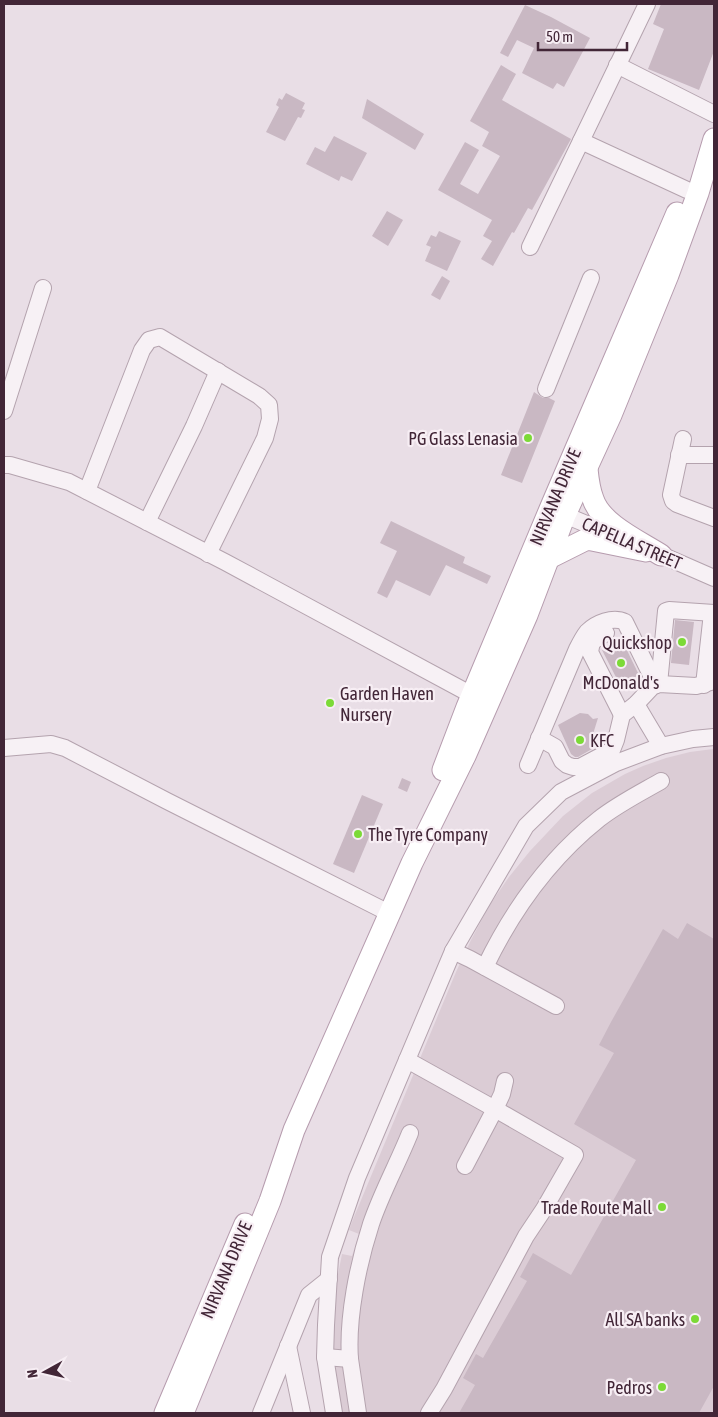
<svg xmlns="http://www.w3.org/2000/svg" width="718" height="1417" viewBox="0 0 718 1417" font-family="'Asap Condensed',sans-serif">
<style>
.built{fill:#dbccd5}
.building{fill:#c9b8c3}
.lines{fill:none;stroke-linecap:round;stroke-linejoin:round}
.minor-casing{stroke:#b4a3ae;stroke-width:18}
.major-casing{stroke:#b69cae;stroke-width:23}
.minor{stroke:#f7f1f5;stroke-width:16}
.major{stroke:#fff;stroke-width:21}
.poi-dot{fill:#7cda37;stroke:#f7eef4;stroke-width:2}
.labels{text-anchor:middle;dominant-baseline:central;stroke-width:4.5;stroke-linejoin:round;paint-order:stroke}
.poi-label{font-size:18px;fill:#422637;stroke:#f7eef4;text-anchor:end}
.street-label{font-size:18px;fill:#422637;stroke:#f7eef4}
</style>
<rect width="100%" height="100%" fill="#e9dee6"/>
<path class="built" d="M713,749L714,751V1413H341L337,1390L332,1341L335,1290L342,1254L352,1256L359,1234L349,1230L354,1217L456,972L471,940L489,906L509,877L530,851L563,816L592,793L625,774L643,766L666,758L690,752Z"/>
<g class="building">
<path d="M661,4H714V51L699,90L648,69L664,29L653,24Z"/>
<path d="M525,5L551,17L590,38L564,87L557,83L553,89L522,73L534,48L517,40L508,57L500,53Z"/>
<path d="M501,65L516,74L502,100L571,139L532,210L528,208L514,233L512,232L493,266L481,259L492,241L483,236L492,220L438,190L465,142L479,150L460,184L478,194L500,156L482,146L489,132L470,121Z"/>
<path d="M286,93L305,103L302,109L305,110L301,118L298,117L285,141L266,132L279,107L276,105L279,98L282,100Z"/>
<path d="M367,99L424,134L415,150L362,118Z"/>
<path d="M334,136L367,153L352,181L341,176L339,181L306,164L315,147L325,152Z"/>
<path d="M387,211L403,220L388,246L372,236Z"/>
<path d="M439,231L461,241L447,271L425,261L431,247L426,245L431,235L436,237Z"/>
<path d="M442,276L450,281L440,300L431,295Z"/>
<path d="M534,392L543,398H549L555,401L522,483L501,475Z"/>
<path d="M391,521L465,557L463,563L491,576L487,584L446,565L430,596L396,580L387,598L377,593L397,551L380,543Z"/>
<path d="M675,620L694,622L689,665L671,663Z"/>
<path d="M622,640L639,675L620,685L602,650Z"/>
<path d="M580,713L588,714L593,719L598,718L593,734L599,745L578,757H575L571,754L558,725Z"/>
<path d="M402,778L411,782L407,792L398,788Z"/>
<path d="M362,795L383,804L354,873L333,864Z"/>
<path d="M687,923L714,939V1386L699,1413H459L475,1385L463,1378L476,1354L483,1358L527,1281L520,1277L533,1253L571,1275L636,1160L574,1124L614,1053L599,1045L611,1022L663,929L678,939Z"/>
</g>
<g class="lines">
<g class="minor-casing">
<g id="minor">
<path d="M617,65L714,114"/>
<path d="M581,141L687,190"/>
<path d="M530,247L647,4"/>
<path d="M546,389L591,278"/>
<path d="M4,411L43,288"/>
<path d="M683,439L671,495L673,501L677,504L714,518"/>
<path d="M679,455H714"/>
<path d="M4,465H10L69,482L225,562L472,695"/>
<path d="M87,491L142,350L149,340L160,337L259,396L269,405L270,419L265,438L208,554"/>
<path d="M555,511L625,540"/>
<path d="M147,522L194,426L218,371"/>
<path d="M650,550L714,578"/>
<path d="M606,633L592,642L590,652L622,715"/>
<path d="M659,684L666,611L669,610L714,613"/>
<path d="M704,685L712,613"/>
<path d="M636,704L661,746"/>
<path d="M539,738L555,747L562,761L567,765L573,767H580L612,750L616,740L622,715L636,704L652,687L659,684L696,686L714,681"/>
<path d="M4,748L51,744L65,748L167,801L389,913"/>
<path d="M528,765L577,649C580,643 583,637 587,632C596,623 613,616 625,622L656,685"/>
<path d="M453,951L470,959L556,1006"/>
<path d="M485,967C512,911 550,858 599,819C618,804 640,793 661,781"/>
<path d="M407,1060L495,1109L575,1155L544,1209L526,1236L444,1389L429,1413"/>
<path d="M465,1166L495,1109L502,1094L505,1081"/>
<path d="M288,1346L302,1413"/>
<path d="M325,1357L350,1359L358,1413"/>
<path d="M350,1359C347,1318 358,1264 371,1224C381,1194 398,1163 410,1133"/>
<path d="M261,1413L309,1295L329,1279"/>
<path d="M334,1413L325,1357L326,1325L330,1257L357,1178L453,951L526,826L561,792L616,763L661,746L693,739L714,737"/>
</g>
</g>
<g class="major-casing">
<g id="major">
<path d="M587,469C588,479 589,489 593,499C601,524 639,541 661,555"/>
<path d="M549,558L587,539L646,551"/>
<path d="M443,770L467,707L550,509L677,213"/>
<path d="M165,1413L245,1224"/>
<path d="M183,1413L270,1201L294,1130L412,863L465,756L527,615L565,515L611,415L668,275L698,193L714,139"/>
</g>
</g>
<use href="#minor" class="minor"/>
<use href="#major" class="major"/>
</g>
<g class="poi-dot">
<circle cx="528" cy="438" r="5"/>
<circle cx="682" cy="642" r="5"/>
<circle cx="621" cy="663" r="5"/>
<circle cx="330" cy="703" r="5"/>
<circle cx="580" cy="740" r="5"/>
<circle cx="358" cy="834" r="5"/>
<circle cx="662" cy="1207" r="5"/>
<circle cx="695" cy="1319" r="5"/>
<circle cx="662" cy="1387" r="5"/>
</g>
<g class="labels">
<g class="poi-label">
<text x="518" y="438">PG Glass Lenasia</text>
<text x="672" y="642">Quickshop</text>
<text x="621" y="682" text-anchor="middle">McDonald's</text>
<text x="340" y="693" text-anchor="start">Garden Haven<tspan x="340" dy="21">Nursery</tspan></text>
<text x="590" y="740" text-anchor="start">KFC</text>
<text x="368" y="834" text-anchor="start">The Tyre Company</text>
<text x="652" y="1207">Trade Route Mall</text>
<text x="685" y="1319">All SA banks</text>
<text x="652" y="1387">Pedros</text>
</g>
<g class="street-label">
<text transform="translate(555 497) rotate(-67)">NIRVANA DRIVE</text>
<text transform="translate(632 543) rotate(23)">CAPELLA STREET</text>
<text transform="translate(226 1270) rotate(-67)">NIRVANA DRIVE</text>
</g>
</g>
<rect width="718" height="1417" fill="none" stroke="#422637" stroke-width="10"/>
<g transform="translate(45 1372) rotate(262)" stroke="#f7eef4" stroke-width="4" paint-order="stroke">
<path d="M0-4L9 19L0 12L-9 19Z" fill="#422637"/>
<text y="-8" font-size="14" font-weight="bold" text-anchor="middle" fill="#422637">N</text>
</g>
<path d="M538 42v8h89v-8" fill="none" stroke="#422637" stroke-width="2.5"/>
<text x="546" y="42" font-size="15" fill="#422637" stroke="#f7eef4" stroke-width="4" paint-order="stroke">50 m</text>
</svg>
